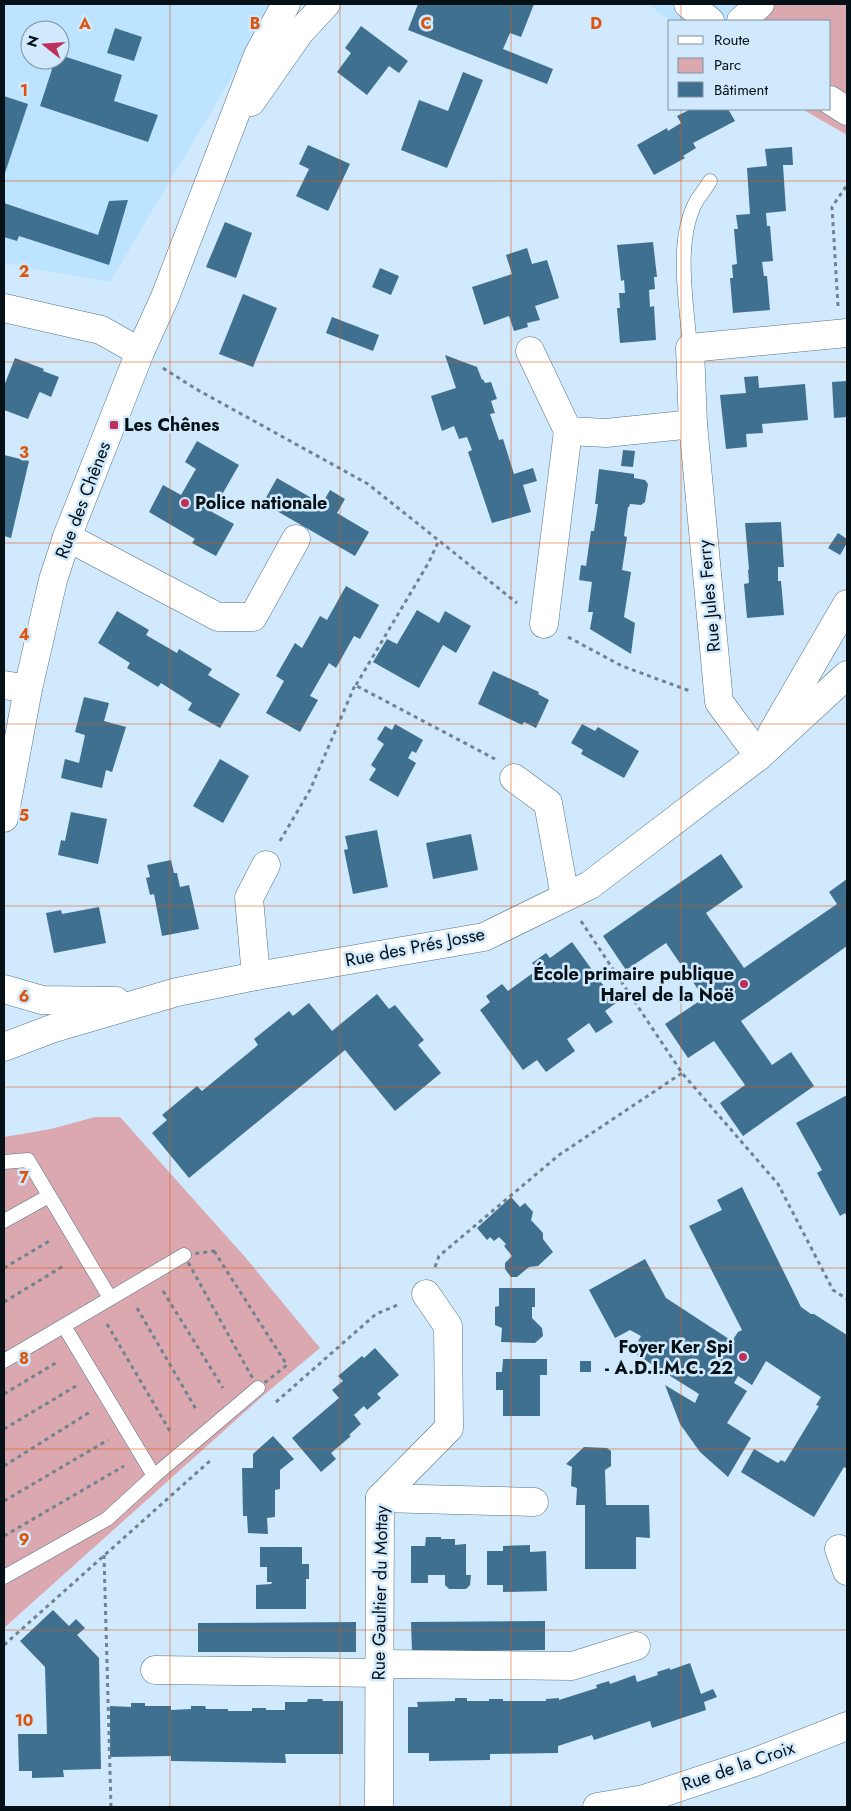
<svg xmlns="http://www.w3.org/2000/svg" width="851" height="1811" viewBox="0 0 851 1811" font-family="Jost,sans-serif">
<style>
.built{fill:#bce3ff;fill-rule:evenodd}
.green{fill:#dba8b0}
.building{fill:#40708f}
.lines{fill:none;stroke-linecap:round;stroke-linejoin:round}
.lane-casing{stroke:#557286;stroke-width:15}
.street-casing{stroke:#557286;stroke-width:29}
.secondary-casing{stroke:#557286;stroke-width:29}
.path{stroke:#708390;stroke-width:3;stroke-dasharray:4 4;stroke-linecap:butt}
.lane{stroke:#fff;stroke-width:14}
.street{stroke:#fff;stroke-width:28}
.secondary{stroke:#fff;stroke-width:28}
.grid{fill:none;stroke:#dd550d;stroke-width:1;stroke-opacity:0.55}
.poi-dot{fill:#be2f5a;stroke:#d0e9fc;stroke-width:2}
.labels{text-anchor:middle;dominant-baseline:central;stroke-width:5;stroke-linejoin:round;paint-order:stroke}
.poi-label{font-size:18px;font-weight:bold;fill:#051017;stroke:#d0e9fc;text-anchor:start}
.street-label{font-size:18px;fill:#051017;stroke:#d0e9fc}
.grid-label{font-size:16px;text-anchor:middle;font-weight:bold;fill:#dd550d;stroke:#d0e9fc;stroke-width:5;stroke-linejoin:round;paint-order:stroke}
</style>
<rect width="100%" height="100%" fill="#d0e9fc"/>
<g class="built">
<path d="M4,4H275L110,282L4,263ZM30,30H60V60H30Z"/>
<path d="M649,4H747L731,21H670Z"/>
</g>
<g class="green">
<path d="M747,4H847V135L802,109H830V21H731Z"/>
<path d="M95,1117H120L245,1257L320,1348L265,1394L4,1628V1137L51,1129Z"/>
</g>
<g class="building">
<path d="M418,4H534L521,37L510,33L503,49L553,69L547,84L408,30Z"/>
<path d="M361,26L408,61L399,73L389,66L367,95L337,72L351,53L345,48Z"/>
<path d="M115,28L142,37L134,61L107,53Z"/>
<path d="M60,55L122,75L114,101L158,115L148,142L40,106L55,60H60Z"/>
<path d="M463,72L483,80L447,168L401,150L419,100L448,111Z"/>
<path d="M4,96L28,104L4,176Z"/>
<path d="M688,109H728L735,121L693,143L696,148L683,156L685,158L654,175L637,145L667,128L668,131L681,123L677,116L689,110Z"/>
<path d="M308,145L350,164L328,211L296,196L309,169L299,164Z"/>
<path d="M792,147L793,165H783L786,211L766,213L767,226H770L773,261L762,262L764,276H767L770,310L733,313L730,278H733L732,265L737,264L734,229H738L736,215L750,214L747,168L767,166L765,149Z"/>
<path d="M128,200L109,265L19,236L17,241L4,237V203L98,235L109,201Z"/>
<path d="M225,222L252,233L236,278L206,267Z"/>
<path d="M653,242L657,277H654L655,289L649,290L650,307L654,306L656,340L620,343L617,308H620L619,293H625L624,280L621,281L617,245Z"/>
<path d="M527,248L532,264L547,260L559,298L535,306L540,320L527,323L528,327L514,331L509,316L484,325L472,287L512,274L506,255Z"/>
<path d="M380,268L399,276L391,295L372,287Z"/>
<path d="M243,294L277,308L253,367L219,354Z"/>
<path d="M332,317L379,335L373,351L326,333Z"/>
<path d="M445,355L477,367L482,380L483,379L485,383L491,382L497,399L491,401L495,413L490,414L499,440L503,439L514,474L533,468L537,481L523,485L531,512L492,523L468,452L472,450L467,437L459,439L454,426L442,431L431,396L456,388Z"/>
<path d="M15,358L44,369L43,371L59,377L51,397L40,392L39,393L28,419L4,410V386Z"/>
<path d="M758,376L759,388L805,384L808,420L762,424L763,433L746,434L747,447L726,449L720,395L746,393L744,377Z"/>
<path d="M847,381V417L834,418L832,382Z"/>
<path d="M197,441L239,465L212,512L234,524L216,556L192,543L195,539L149,512L163,485L181,495L196,469L185,462Z"/>
<path d="M623,450L635,451L633,467L621,466Z"/>
<path d="M4,455L29,461L11,538L4,536Z"/>
<path d="M599,469L634,474V478L645,480L648,484L645,502L641,505L630,504L629,507H628L624,536L627,537L622,570L631,572L624,617L635,623L631,654L590,629L593,612H588L592,582L579,580L581,565L586,566L591,531H594L598,504H595Z"/>
<path d="M277,478L322,504L330,490L345,499L337,513L369,532L355,556L263,503Z"/>
<path d="M781,522L784,567H778V581H781L784,615L747,618L744,584L749,583L748,570L749,569L745,523Z"/>
<path d="M838,533L847,539V543L840,555L828,548Z"/>
<path d="M346,586L379,605L360,639L354,636L336,668L329,663L310,696L318,700L300,732L266,713L284,681L276,676L295,643L302,648L320,616L327,620Z"/>
<path d="M417,610L439,623L445,611L471,626L456,653L443,645L419,688L373,662L387,639L397,644Z"/>
<path d="M117,611L149,630L146,635L177,653L179,649L212,669L208,675L240,694L220,728L188,710L192,703L161,683L158,687L127,668L130,663L98,643Z"/>
<path d="M493,671L539,692L538,694L549,700L536,728L524,722L522,725L478,704Z"/>
<path d="M84,697L109,703L104,721L126,727L112,772L106,770L102,788L61,778L65,759L79,763L85,735L75,732Z"/>
<path d="M395,724L423,740L416,753L412,751L408,758L416,763L398,797L369,780L376,769L371,765L384,744L377,739L385,726L392,730Z"/>
<path d="M582,724L595,731L598,727L639,751L624,778L581,754L583,750L571,743Z"/>
<path d="M220,759L249,776L223,823L193,806Z"/>
<path d="M71,812L107,819L98,864L58,855L61,840L65,841Z"/>
<path d="M377,830L388,887L353,894L344,850L348,849L345,836Z"/>
<path d="M471,834L478,870L433,879L426,843Z"/>
<path d="M721,854L743,887L706,913L744,968L837,904L829,892L847,879V946L741,1021L772,1065L791,1052L814,1086L743,1136L720,1103L745,1085L714,1041L688,1058L665,1024L704,998L666,943L626,970L603,936Z"/>
<path d="M171,860L174,873H177L180,887L189,885L199,929L162,936L154,894L150,895L146,878L150,877L147,865Z"/>
<path d="M99,907L106,943L54,953L46,913L61,910L62,914Z"/>
<path d="M572,942L616,1003L605,1011L613,1022L596,1033L589,1023L567,1039L575,1051L546,1072L537,1060L523,1070L480,1010L490,1002L486,996L502,984L508,991L537,970L532,963L546,953L550,958Z"/>
<path d="M377,994L389,1009L395,1005L424,1040L418,1045L441,1073L395,1111L345,1050L189,1178L152,1133L167,1120L162,1115L197,1086L202,1091L258,1045L254,1039L289,1011L293,1016L309,1003L332,1031Z"/>
<path d="M847,1095V1217L845,1213L840,1216L817,1173L822,1170L796,1123Z"/>
<path d="M742,1187L801,1307L811,1314H814L847,1335V1469L844,1467L814,1517L741,1472L754,1449L778,1463L781,1460L785,1462L819,1406L816,1405L821,1397L766,1361L752,1385L738,1376L734,1383L747,1391L727,1423L751,1438L728,1477L700,1452L680,1424L665,1385L695,1403L699,1394L632,1352L641,1336L630,1330L615,1338L589,1290L645,1259L666,1298L732,1341L738,1332L742,1330L689,1226L722,1210L717,1200Z"/>
<path d="M511,1197L520,1207L525,1203L533,1212L531,1220L543,1233V1239L553,1252L538,1266L529,1267L517,1277H511L505,1269V1263L512,1256L504,1246L506,1244L499,1237L494,1241L490,1237L487,1240L477,1228Z"/>
<path d="M499,1288H535V1307H532V1318L542,1328L543,1336L535,1343L501,1342L502,1328L495,1325V1307L499,1306Z"/>
<path d="M375,1348L399,1375L377,1394L381,1398L367,1410L364,1406L354,1415L361,1424L349,1435L351,1436L331,1453L336,1459L321,1472L292,1438L339,1398L332,1390L343,1381L338,1376L362,1356L364,1358Z"/>
<path d="M503,1359H547V1375H540V1416H503V1390H496V1372H502Z"/>
<rect x="580" y="1361" width="11" height="11"/>
<path d="M273,1436L294,1459L280,1470V1489L275,1490V1517L267,1518L268,1534L248,1533L247,1516H243L242,1468H253V1454Z"/>
<path d="M584,1447L607,1448L611,1451V1466L605,1470L606,1505H649L650,1538L636,1537V1569H585V1505H576L577,1488L571,1486L572,1467L566,1464Z"/>
<path d="M426,1537H441V1539H455V1545L466,1544V1575H471L470,1585L466,1589H449L445,1585V1575H428V1583H411V1546H425Z"/>
<path d="M530,1545V1552L546,1551L547,1591L503,1592V1585H487V1551H503V1546Z"/>
<path d="M260,1547H302V1564H309V1579H306V1609H256V1585L271,1584L272,1582H267V1567H260Z"/>
<path d="M53,1610L69,1626L76,1619L85,1628L77,1635L99,1658L101,1769L63,1770L64,1777L32,1778V1771H19L18,1734H47L45,1667L20,1641Z"/>
<path d="M545,1621V1650L412,1652L411,1622Z"/>
<path d="M356,1622V1652H198V1623Z"/>
<path d="M690,1663L701,1694L713,1689L717,1697L704,1702L706,1710L652,1728L650,1721L594,1740L592,1735L558,1746V1753L490,1754V1760L429,1761V1753H408V1707H418L417,1702L455,1701V1698H467V1701H489V1699H503V1701H546V1699L559,1698V1700L597,1688L596,1685L609,1681L610,1684L635,1675L637,1682L658,1675L657,1672L670,1668V1670Z"/>
<path d="M308,1699H323L322,1701H343V1754H285L286,1763L171,1761V1756L110,1757V1706L131,1707V1703H145V1706H171V1710L191,1709V1706H205L206,1709H228V1711H252V1708H266V1710H285V1702H307Z"/>
</g>
<g class="lines">
<g class="lane-casing">
<g id="lane">
<path d="M690,348C687,304 674,240 697,200C701,194 706,188 710,181"/>
<path d="M4,1162L28,1160L110,1298"/>
<path d="M4,1221L49,1196"/>
<path d="M4,1361L184,1255"/>
<path d="M154,1476L258,1388"/>
<path d="M4,1577L107,1519L154,1476L64,1326"/>
</g>
</g>
<g class="street-casing">
<g id="street">
<path d="M688,4L710,21"/>
<path d="M741,21L760,4"/>
<path d="M830,100L847,111"/>
<path d="M4,308L101,330L140,352"/>
<path d="M530,351L568,431L606,433L693,424"/>
<path d="M67,537L218,617H253L296,539"/>
<path d="M544,624L568,431"/>
<path d="M4,685L28,689"/>
<path d="M772,733L847,604"/>
<path d="M759,756L719,702L693,424L690,348L847,333"/>
<path d="M514,778L548,803L565,897"/>
<path d="M256,976L249,898L266,865"/>
<path d="M4,989L42,1000L116,1001"/>
<path d="M4,1047L54,1028L177,992L256,976L484,937L590,885L759,756L847,675"/>
<path d="M380,1498L534,1502"/>
<path d="M839,1549L847,1571"/>
<path d="M379,1664L572,1666L636,1646"/>
<path d="M155,1670L379,1673"/>
<path d="M379,1807L380,1498L449,1428L448,1326L426,1294"/>
<path d="M597,1807L644,1799L755,1762L847,1726"/>
</g>
</g>
<g class="secondary-casing">
<g id="secondary">
<path d="M251,102L300,32L326,4"/>
<path d="M4,818L28,689L53,580L67,537L140,352L165,297L258,55L286,4"/>
</g>
</g>
<g class="path">
<path d="M838,306L832,207L847,185"/>
<path d="M163,368L196,389L368,484L517,603"/>
<path d="M568,637L622,666L690,691"/>
<path d="M356,685L429,562L439,540"/>
<path d="M280,841L310,790L355,685L495,759"/>
<path d="M581,921L682,1073L778,1184L833,1290L847,1299"/>
<path d="M214,1251L287,1365L258,1388L184,1255Z"/>
<path d="M435,1267L439,1256L559,1155L682,1073"/>
<path d="M4,1268L51,1240"/>
<path d="M163,1291L223,1388"/>
<path d="M4,1302L65,1265"/>
<path d="M137,1308L197,1411"/>
<path d="M107,1324L171,1433"/>
<path d="M4,1394L59,1361"/>
<path d="M276,1402L376,1314L400,1304"/>
<path d="M4,1429L76,1386"/>
<path d="M4,1466L90,1412"/>
<path d="M4,1501L108,1440"/>
<path d="M4,1536L124,1466"/>
<path d="M104,1555L111,1807"/>
<path d="M4,1645L212,1459"/>
</g>
<use href="#lane" class="lane"/>
<use href="#street" class="street"/>
<use href="#secondary" class="secondary"/>
</g>
<path class="grid" d="M170,4V1807M340,4V1807M511,4V1807M681,4V21M681,109V1807M4,181H847M4,362H847M4,543H847M4,724H847M4,906H847M4,1087H847M4,1268H847M4,1449H847M4,1630H847"/>
<g class="poi-dot">
<rect x="109" y="420" width="10" height="10" rx="2.5"/>
<circle cx="185" cy="503" r="5"/>
<circle cx="744" cy="984" r="5"/>
<circle cx="743" cy="1357" r="5"/>
</g>
<g class="labels">
<g class="poi-label">
<text x="124" y="425">Les Chênes</text>
<text x="195" y="503">Police nationale</text>
<text x="734" y="974" text-anchor="end">École primaire publique<tspan x="734" dy="21">Harel de la Noë</tspan></text>
<text x="733" y="1347" text-anchor="end">Foyer Ker Spi<tspan x="733" dy="21">- A.D.I.M.C. 22</tspan></text>
</g>
<g class="street-label">
<text transform="translate(83 500) rotate(-69)">Rue des Chênes</text>
<text transform="translate(709 596) rotate(-95)">Rue Jules Ferry</text>
<text transform="translate(415 947) rotate(-11)">Rue des Prés Josse</text>
<text transform="translate(380 1593) rotate(-89)">Rue Gaultier du Mottay</text>
<text transform="translate(738 1766) rotate(-19)">Rue de la Croix</text>
</g>
</g>
<g class="grid-label">
<text x="85" y="29">A</text>
<text x="255" y="29">B</text>
<text x="426" y="29">C</text>
<text x="596" y="29">D</text>
<text x="24" y="96">1</text>
<text x="24" y="277">2</text>
<text x="24" y="458">3</text>
<text x="24" y="640">4</text>
<text x="24" y="821">5</text>
<text x="24" y="1002">6</text>
<text x="24" y="1183">7</text>
<text x="24" y="1364">8</text>
<text x="24" y="1545">9</text>
<text x="24" y="1726">10</text>
</g>
<rect width="851" height="1811" fill="none" stroke="#051017" stroke-width="10"/>
<rect x="668" y="20" width="162" height="90" fill="#d0e9fc" stroke="#7f92a0"/>
<rect x="678" y="36" width="25" height="8" fill="#ffffff" stroke="#7f92a0"/>
<text x="714" y="45" font-size="15" fill="#051017">Route</text>
<rect x="678" y="58" width="25" height="15" fill="#dba8b0" stroke="#7f92a0"/>
<text x="714" y="70" font-size="15" fill="#051017">Parc</text>
<rect x="678" y="82" width="25" height="15" fill="#40708f" stroke="#7f92a0"/>
<text x="714" y="95" font-size="15" fill="#051017">Bâtiment</text>
<g transform="translate(45 45) rotate(287)"><circle r="24" fill="#d0e9fc" stroke="#7f92a0"/>
<path d="M0-4L9 19L0 12L-9 19Z" fill="#be2f5a"/>
<text y="-8" font-size="14" font-weight="bold" text-anchor="middle" fill="#051017">N</text>
</g>
</svg>
